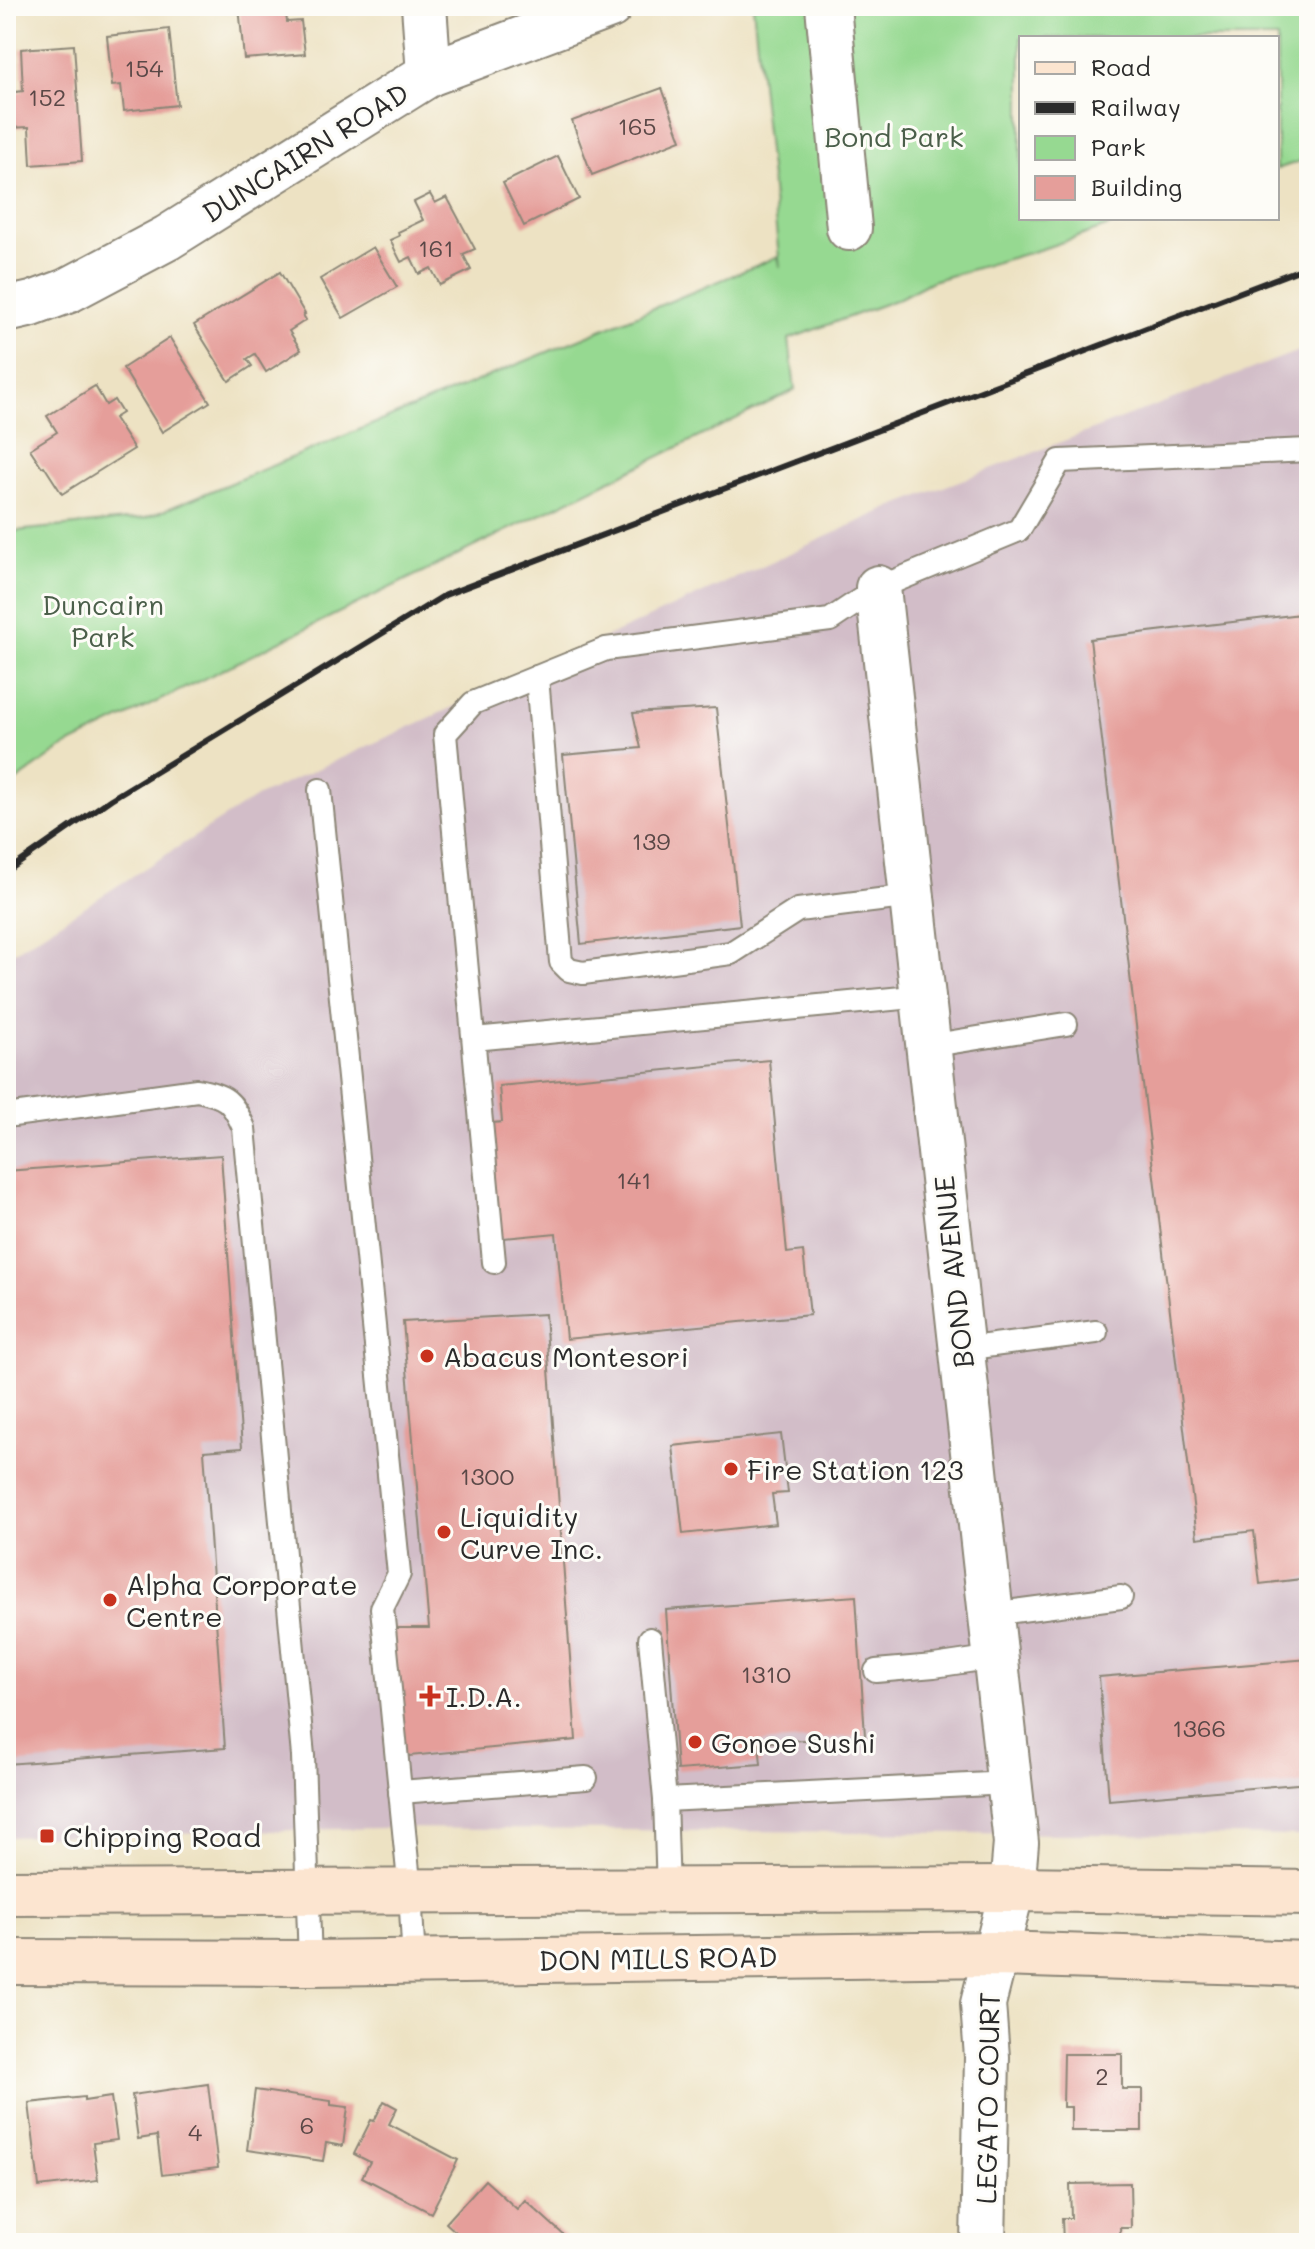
<svg xmlns="http://www.w3.org/2000/svg" width="1315" height="2249" viewBox="0 0 1315 2249" font-family="Mali,sans-serif">
<style>
.industrial{fill:#d2bdc8}
.green{fill:#96d991;stroke:#60825e;stroke-width:2}
.building{fill:#e59e9a}
.lines{fill:none;stroke-linecap:round;stroke-linejoin:round}
.lane-casing{stroke:#8c8677;stroke-width:26}
.street-casing{stroke:#8c8677;stroke-width:48}
.secondary-casing{stroke:#8c8677;stroke-width:48}
.lane{stroke:#fff;stroke-width:22}
.street{stroke:#fff;stroke-width:44}
.secondary{stroke:#fce5d0;stroke-width:44}
.rail{stroke:#2b2b2b;stroke-width:6}
.poi-dot{fill:#c8321e;stroke:#fdfcf7;stroke-width:3}
.labels{text-anchor:middle;dominant-baseline:central;stroke-width:6;stroke-linejoin:round;paint-order:stroke}
.number-label{font-size:24px;fill:#5a4847}
.park-label{font-size:28px;fill:#4b5f4a;stroke:#fdfcf7}
.street-label{font-size:28px;fill:#2b2b2b;stroke:#fdfcf7}
.poi-label{font-size:28px;fill:#2b2b2b;stroke:#fdfcf7;text-anchor:start}
</style>
<rect width="100%" height="100%" fill="#fdfcf7"/>
<filter id="ink" filterUnits="userSpaceOnUse"><feTurbulence type="fractalNoise" baseFrequency=".0125" numOctaves="2"/><feDisplacementMap in="SourceGraphic" scale="16" xChannelSelector="R" yChannelSelector="G"/><feConvolveMatrix kernelMatrix="1 2 1 2 8 2 1 2 1" color-interpolation-filters="sRGB"/></filter>
<filter id="wash" filterUnits="userSpaceOnUse"><feTurbulence type="fractalNoise" baseFrequency=".006" numOctaves="4" result="noise"/><feDisplacementMap in="SourceGraphic" scale="32" xChannelSelector="R" yChannelSelector="G"/><feGaussianBlur stdDeviation="1.8" result="paint"/><feColorMatrix in="noise" values="0 0 0 0 0 0 0 0 0 0 0 0 0 0 0 0 0 1.4 0 .05"/><feComposite in="paint" operator="in"/></filter>
<g filter="url(#wash)">
<rect width="100%" height="100%" fill="#ede2c3"/>
<path class="industrial" d="M1309,347V1836L384,1828L6,1837V957L258,796L891,507Z"/>
<path class="green" d="M753,6H1309V158L1277,169V38H1021V218H1133L1042,249L932,281L898,299L789,339L795,390L62,748L6,788V532L146,518L777,257L780,267Z"/>
<g id="blocks">
<g class="building">
<path d="M239,6H285L287,22L301,21L305,54L244,59Z"/>
<path d="M169,29L177,105L124,111L121,85L112,86L107,36Z"/>
<path d="M74,45L82,161L31,165L29,127L9,128L7,93L23,91L21,49Z"/>
<path d="M662,88L681,140L592,175L572,121Z"/>
<path d="M558,156L579,199L524,226L503,183Z"/>
<path d="M430,194L435,203L447,197L475,249L463,254L471,270L440,285L431,268L419,274L411,257L401,262L390,240L399,236L398,232L423,220L414,202Z"/>
<path d="M373,247L397,287L343,318L320,279Z"/>
<path d="M280,272L305,314L303,315L306,320L289,331L301,350L266,372L255,354L247,359L252,366L229,381L194,325Z"/>
<path d="M170,338L210,402L162,432L123,368Z"/>
<path d="M95,386L106,405L114,400L122,413L114,418L134,449L62,494L44,466L42,467L30,449L57,432L47,416Z"/>
<path d="M1309,613V1578L1260,1584L1254,1531L1197,1538L1090,639Z"/>
<path d="M716,708L740,925L581,944L563,755L641,748L633,713Z"/>
<path d="M769,1060L787,1253L803,1251L810,1315L566,1339L556,1233L493,1239L483,1124L502,1122L499,1086Z"/>
<path d="M221,1155L242,1448L204,1451L225,1748L6,1764V1171Z"/>
<path d="M545,1314L576,1740L399,1757L391,1628H429L403,1322Z"/>
<path d="M781,1434L788,1493L772,1494L776,1524L683,1534L673,1446Z"/>
<path d="M856,1596L865,1736L759,1743L761,1764L677,1770L666,1610Z"/>
<path d="M1309,1659V1783L1109,1800L1099,1677Z"/>
<path d="M1064,2054H1122V2089H1142V2131H1071V2107H1063Z"/>
<path d="M208,2084L218,2168L162,2175L157,2136L138,2139L132,2095Z"/>
<path d="M255,2090L331,2101V2105L348,2107L343,2146L326,2143L323,2161L247,2150Z"/>
<path d="M84,2097V2101L111,2097L117,2140L93,2143L98,2180L39,2187L29,2103Z"/>
<path d="M384,2101L397,2108L389,2124L458,2160L431,2213L362,2177L370,2162L354,2154L371,2120L374,2121Z"/>
<path d="M485,2180L517,2209L525,2200L566,2237L561,2243H468L446,2223Z"/>
<path d="M1130,2183L1131,2228H1120L1121,2243H1063L1062,2218H1071L1070,2184Z"/>
</g>
</g>
</g>
<g filter="url(#ink)">
<use href="#blocks" fill-opacity="0" stroke="#8c8677" stroke-width="2"/>
<g class="lines">
<g class="lane-casing">
<g id="lane">
<path d="M537,677L561,962L569,970L583,973L731,953L798,910L912,896"/>
<path d="M320,790L399,1574L382,1608L410,1892L414,1962"/>
<path d="M474,1039L923,996"/>
<path d="M928,1046L1066,1024"/>
<path d="M6,1116L197,1090C226,1096 232,1100 244,1128L303,1756L310,1963"/>
<path d="M494,1262L445,734L473,703L606,649L830,620L878,588L1019,530L1060,461L1309,450"/>
<path d="M962,1349L1096,1332"/>
<path d="M991,1614L1121,1597"/>
<path d="M650,1639L665,1800"/>
<path d="M876,1671L934,1666L995,1657"/>
<path d="M400,1792L586,1778"/>
<path d="M668,1891L665,1800L1009,1783"/>
</g>
</g>
<g class="street-casing">
<g id="street">
<path d="M424,6L429,74"/>
<path d="M828,6L849,228"/>
<path d="M6,310L32,304L67,291L167,238L429,74L610,6"/>
<path d="M878,588L1016,1843L1012,1889L983,2004L987,2057L983,2243"/>
</g>
</g>
<g class="secondary-casing">
<g id="secondary">
<path d="M6,1893L1012,1889L1309,1893"/>
<path d="M6,1962L310,1963L996,1954L1309,1964"/>
</g>
</g>
<use href="#lane" class="lane"/>
<use href="#street" class="street"/>
<use href="#secondary" class="secondary"/>
<path class="rail" d="M6,872L111,799L445,595L1309,266"/>
</g>
</g>
<g class="poi-dot">
<circle cx="427" cy="1356" r="8"/>
<circle cx="731" cy="1469" r="8"/>
<circle cx="444" cy="1532" r="8"/>
<circle cx="110" cy="1600" r="8"/>
<path d="M426 1684h8v8h8v8h-8v8h-8v-8h-8v-8h8z"/>
<circle cx="695" cy="1742" r="8"/>
<rect x="39" y="1828" width="16" height="16" rx="4"/>
</g>
<g class="labels">
<g class="number-label">
<text x="144" y="67">154</text>
<text x="47" y="96">152</text>
<text x="637" y="125">165</text>
<text x="436" y="247">161</text>
<text x="651" y="840">139</text>
<text x="634" y="1179">141</text>
<text x="487" y="1475">1300</text>
<text x="766" y="1673">1310</text>
<text x="1199" y="1727">1366</text>
<text x="1102" y="2075">2</text>
<text x="307" y="2124">6</text>
<text x="195" y="2131">4</text>
</g>
<g class="park-label">
<text x="894" y="136">Bond Park</text>
<text x="103" y="604">Duncairn<tspan x="103" dy="32">Park</tspan></text>
</g>
<g class="street-label">
<text transform="translate(305 152) rotate(-32)">DUNCAIRN ROAD</text>
<text transform="translate(953 1272) rotate(-96)">BOND AVENUE</text>
<text transform="translate(658 1958) rotate(-1)">DON MILLS ROAD</text>
<text transform="translate(987 2098) rotate(-89)">LEGATO COURT</text>
</g>
<g class="poi-label">
<text x="443" y="1356">Abacus Montesori</text>
<text x="747" y="1469">Fire Station 123</text>
<text x="460" y="1516">Liquidity<tspan x="460" dy="32">Curve Inc.</tspan></text>
<text x="126" y="1584">Alpha Corporate<tspan x="126" dy="32">Centre</tspan></text>
<text x="446" y="1696">I.D.A.</text>
<text x="711" y="1742">Gonoe Sushi</text>
<text x="63" y="1836">Chipping Road</text>
</g>
</g>
<rect width="1315" height="2249" fill="none" stroke="#fdfcf7" stroke-width="32"/>
<rect x="1019" y="36" width="260" height="184" fill="#fdfcf7" stroke="#a9a8a5" stroke-width="2"/>
<rect x="1035" y="62" width="40" height="12" fill="#fce5d0" stroke="#a9a8a5" stroke-width="2"/>
<text x="1091" y="76" font-size="24" fill="#2b2b2b">Road</text>
<rect x="1035" y="102" width="40" height="12" fill="#2b2b2b" stroke="#a9a8a5" stroke-width="2"/>
<text x="1091" y="116" font-size="24" fill="#2b2b2b">Railway</text>
<rect x="1035" y="136" width="40" height="24" fill="#96d991" stroke="#a9a8a5" stroke-width="2"/>
<text x="1091" y="156" font-size="24" fill="#2b2b2b">Park</text>
<rect x="1035" y="176" width="40" height="24" fill="#e59e9a" stroke="#a9a8a5" stroke-width="2"/>
<text x="1091" y="196" font-size="24" fill="#2b2b2b">Building</text>
</svg>
